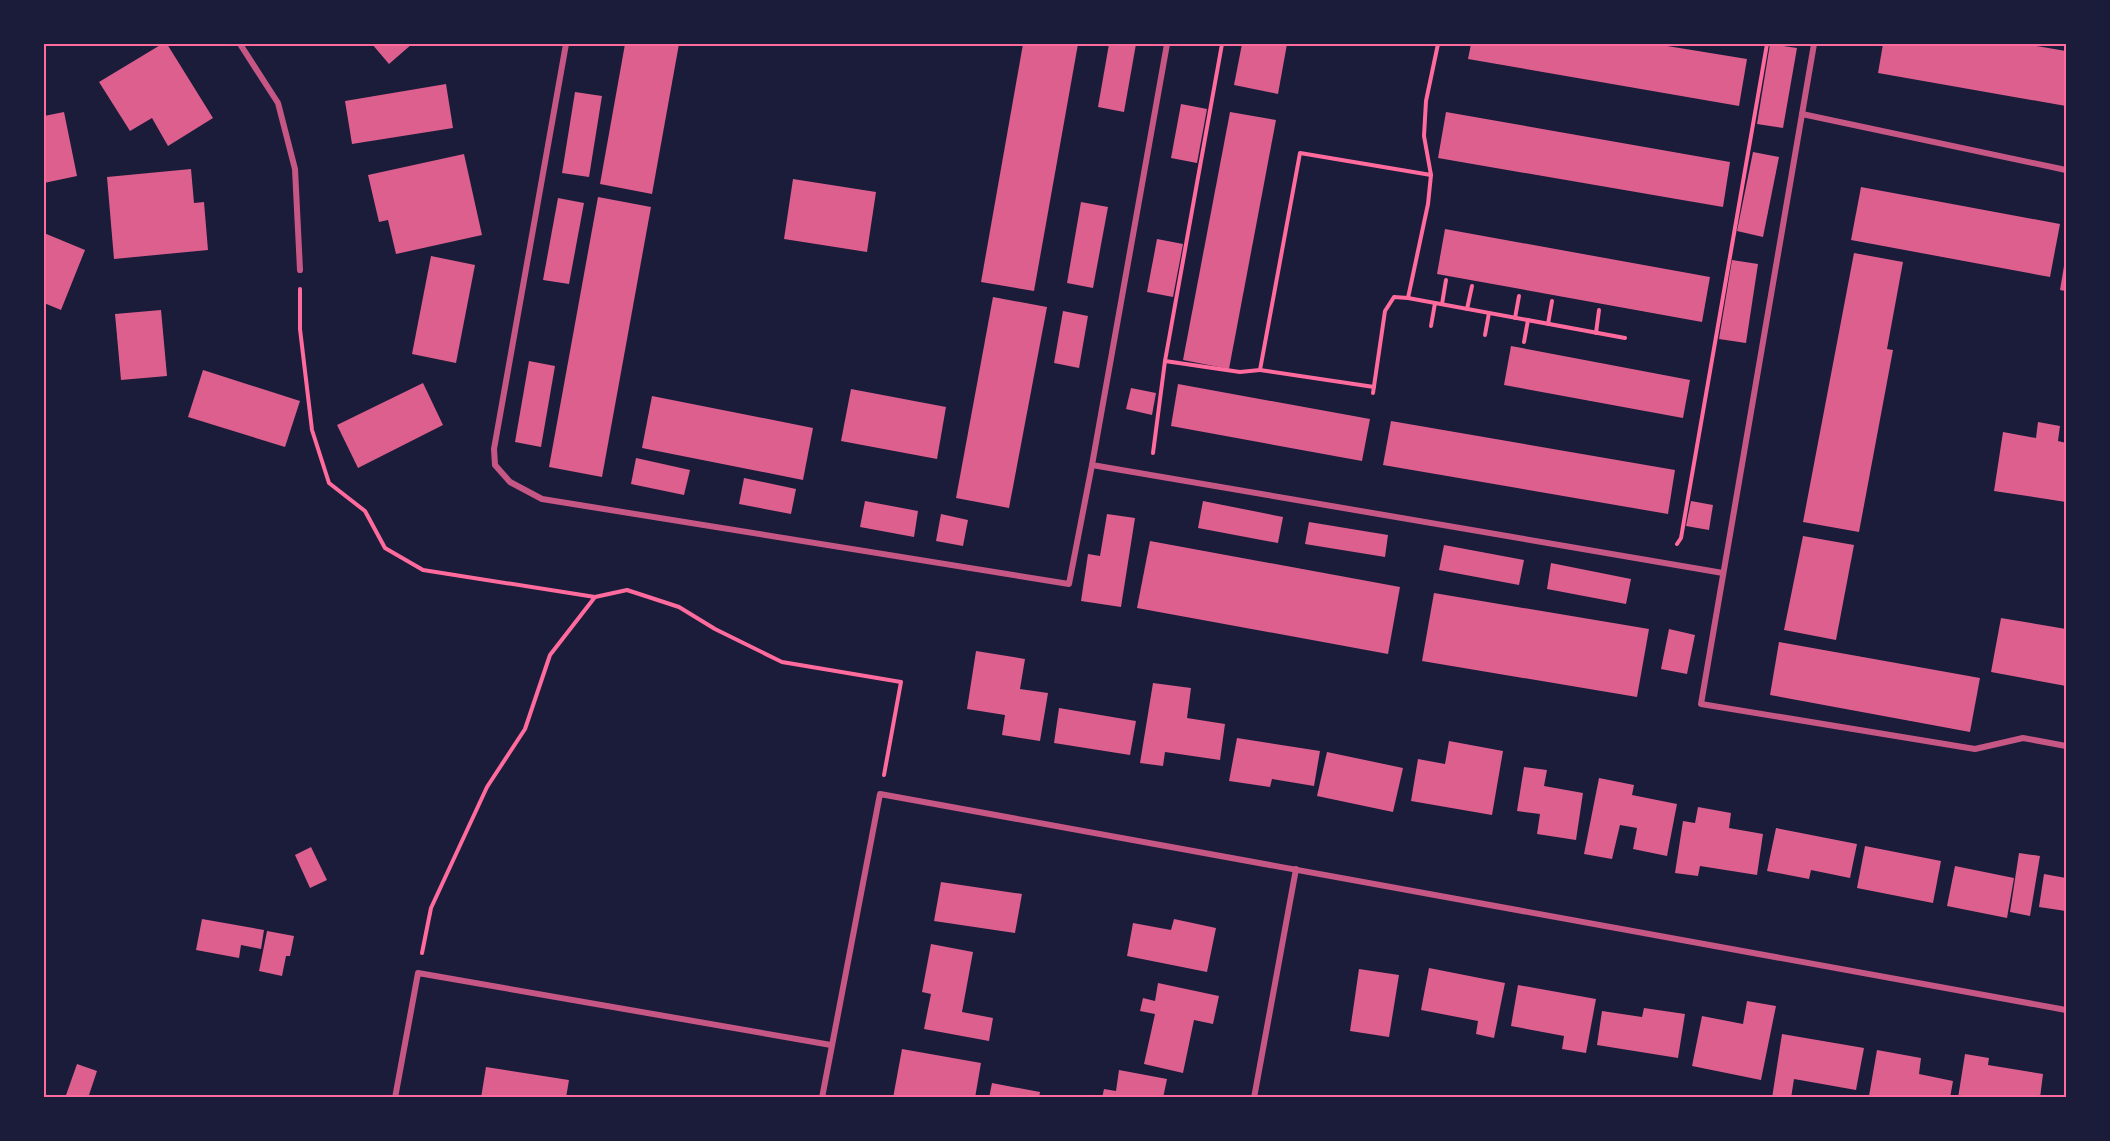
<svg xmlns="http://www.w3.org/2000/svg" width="2110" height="1141" viewBox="0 0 2110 1141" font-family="Karla,sans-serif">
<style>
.building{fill:#dd5f8e}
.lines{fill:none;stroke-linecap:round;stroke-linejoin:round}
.path{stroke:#ff6b9d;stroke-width:4}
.minor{stroke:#c65784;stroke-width:6}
.neatline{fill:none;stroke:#ff6b9d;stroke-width:2}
</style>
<rect width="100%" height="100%" fill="#1b1b3a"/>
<g class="building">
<path d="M162,44H167L213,118L168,146L152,118L130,131L99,82Z"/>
<path d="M372,44H412L389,64Z"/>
<path d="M625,44H679L652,194L600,184Z"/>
<path d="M1023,44H1078L1034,291L981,282Z"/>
<path d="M1109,44H1136L1124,112L1098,107Z"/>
<path d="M1242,44H1287L1278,94L1234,85Z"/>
<path d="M1471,44H1655L1747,59L1739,106L1468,59Z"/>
<path d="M1770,44L1797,48L1783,128L1757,124Z"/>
<path d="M1883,44H2025L2066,51V106L1878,73Z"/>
<path d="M446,84L453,128L352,144L345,101Z"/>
<path d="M575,92L602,96L589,177L562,173Z"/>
<path d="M1181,104L1207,109L1197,163L1171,158Z"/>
<path d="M64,112L77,176L44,183V116Z"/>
<path d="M1230,112L1276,120L1229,369L1183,360Z"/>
<path d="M1446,112L1730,162L1723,207L1438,158Z"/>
<path d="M1753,152L1779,157L1763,237L1737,231Z"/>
<path d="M464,154L482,235L396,254L388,220L379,222L368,175Z"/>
<path d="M191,169L194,203L204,202L208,250L114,259L107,177Z"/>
<path d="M793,179L876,192L867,252L784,239Z"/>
<path d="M1861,187L2060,224L2050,277L1851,240Z"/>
<path d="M598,197L651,207L602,477L549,467Z"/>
<path d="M558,198L584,203L569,284L543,280Z"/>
<path d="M1081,202L1108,207L1093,288L1067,283Z"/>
<path d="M1445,229L1710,277L1702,322L1437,274Z"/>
<path d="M44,233L85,250L61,310L44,303Z"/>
<path d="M1157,239L1183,244L1173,297L1147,292Z"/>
<path d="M1854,253L1903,262L1887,349L1893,350L1859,532L1803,522Z"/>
<path d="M431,256L475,265L456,363L412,354Z"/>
<path d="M1732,260L1758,264L1746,343L1719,339Z"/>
<path d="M2065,260H2066V291L2060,290Z"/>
<path d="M993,297L1047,307L1009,508L956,498Z"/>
<path d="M161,310L167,376L121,380L115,314Z"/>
<path d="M1063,311L1088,316L1079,368L1054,363Z"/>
<path d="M1511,346L1690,380L1683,418L1504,385Z"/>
<path d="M529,361L555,366L541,447L515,442Z"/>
<path d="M203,370L300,401L285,447L188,417Z"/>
<path d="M423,383L443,425L358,468L337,425Z"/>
<path d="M1178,384L1370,419L1362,461L1171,426Z"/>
<path d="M1131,388L1156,393L1152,415L1126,409Z"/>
<path d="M851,389L946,407L937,459L841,441Z"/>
<path d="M652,396L813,428L803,480L642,448Z"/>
<path d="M1391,421L1675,470L1668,514L1383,465Z"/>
<path d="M2038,422L2060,426L2058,441L2066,443V502L1994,491L2003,432L2036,438Z"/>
<path d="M636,458L690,470L684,495L631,484Z"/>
<path d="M744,478L796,489L791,514L739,504Z"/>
<path d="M865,501L918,511L914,537L860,527Z"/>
<path d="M1203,501L1283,517L1278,543L1198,528Z"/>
<path d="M1691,501L1713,505L1709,530L1686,526Z"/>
<path d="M941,514L968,520L963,546L936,541Z"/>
<path d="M1107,514L1135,518L1121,607L1081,601L1088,554L1100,556Z"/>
<path d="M1309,522L1388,535L1385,557L1305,544Z"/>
<path d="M1803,536L1854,545L1836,640L1784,630Z"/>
<path d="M1150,541L1400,587L1388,654L1137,608Z"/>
<path d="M1444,545L1524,560L1519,585L1439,570Z"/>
<path d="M1551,563L1631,579L1626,604L1547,589Z"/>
<path d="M1434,593L1649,629L1637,697L1422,661Z"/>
<path d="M2001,618L2066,629V686L1991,672Z"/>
<path d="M1669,629L1695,635L1687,674L1661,669Z"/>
<path d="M1779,642L1980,678L1970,732L1770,695Z"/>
<path d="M976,651L1025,659L1020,689L1048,693L1040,741L1002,735L1005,715L967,709Z"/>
<path d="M1153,683L1191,688L1187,718L1225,724L1220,760L1165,752L1163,766L1140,763Z"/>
<path d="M1059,708L1136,721L1130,755L1054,743Z"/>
<path d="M1237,738L1320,751L1314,786L1272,779L1270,787L1229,781Z"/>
<path d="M1449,741L1503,751L1492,815L1411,801L1418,759L1445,764Z"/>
<path d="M1327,752L1403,768L1393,812L1317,796Z"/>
<path d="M1524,767L1547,770L1544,786L1583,793L1576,840L1537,834L1540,814L1517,811Z"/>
<path d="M1599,778L1634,785L1632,795L1677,804L1667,856L1633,849L1637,828L1620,825L1612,859L1584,854Z"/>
<path d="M1698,807L1731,813L1729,828L1763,834L1757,875L1700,866L1698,876L1675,873L1683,821L1695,823Z"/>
<path d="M1776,828L1857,844L1850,878L1811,870L1809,879L1767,871Z"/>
<path d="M1865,846L1941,861L1933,903L1857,888Z"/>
<path d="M311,847L327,880L310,888L295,855Z"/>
<path d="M2019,853L2040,856L2030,916L2010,912Z"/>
<path d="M1955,866L2014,878L2007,918L1947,906Z"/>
<path d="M2044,874L2066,878V911L2039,907Z"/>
<path d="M941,882L1022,894L1015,933L934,921Z"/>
<path d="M202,919L264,930L261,949L241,945L239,958L196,950Z"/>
<path d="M1174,919L1216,928L1207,972L1127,956L1133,923L1171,930Z"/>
<path d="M267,931L294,936L290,956H286L282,976L259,971Z"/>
<path d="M931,944L973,952L962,1012L993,1018L989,1041L924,1029L931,994L922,992Z"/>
<path d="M1429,968L1505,983L1494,1038L1476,1034L1478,1021L1421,1010Z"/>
<path d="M1359,969L1399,975L1389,1037L1350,1031Z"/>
<path d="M1158,983L1219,996L1213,1024L1194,1020L1183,1073L1144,1064L1155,1014L1140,1011L1143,998L1155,1001Z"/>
<path d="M1518,985L1596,999L1586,1053L1562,1049L1564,1036L1511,1026Z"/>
<path d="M1747,1001L1776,1006L1761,1080L1692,1066L1702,1016L1743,1024Z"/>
<path d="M1644,1008L1685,1014L1678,1058L1597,1045L1602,1011L1642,1017Z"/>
<path d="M1782,1034L1864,1048L1856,1090L1794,1079L1791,1098H1772Z"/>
<path d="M902,1049L981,1063L975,1098H893Z"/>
<path d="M1877,1050L1921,1058L1919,1074L1953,1081L1950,1098L1869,1096Z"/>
<path d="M1965,1054L1989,1058L1988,1065L2043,1074L2040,1098H1958Z"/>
<path d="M77,1064L97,1071L88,1098H65Z"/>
<path d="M486,1067L569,1080L566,1098H481Z"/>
<path d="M1119,1070L1167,1079L1163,1098H1102L1104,1089L1116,1091Z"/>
<path d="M992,1083L1040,1092L1039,1098H989Z"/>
</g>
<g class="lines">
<g class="path">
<path d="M300,289V329L312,430L329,483L365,511L385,548L423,570L595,597L550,655L525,729L487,787L431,908L422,953"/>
<path d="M1408,298L1625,338"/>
<path d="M1442,304L1446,280"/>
<path d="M1467,309L1472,286"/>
<path d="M1515,318L1519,296"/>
<path d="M1548,324L1552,301"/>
<path d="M1431,326L1435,303"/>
<path d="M1596,333L1599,310"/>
<path d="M1485,335L1489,313"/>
<path d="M1524,342L1528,320"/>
<path d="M1165,361L1240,372L1260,370L1300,153L1431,175"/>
<path d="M1260,370L1374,387"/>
<path d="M1373,393L1385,311L1394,297L1408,298L1428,204L1431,175L1424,136L1426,101L1438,44"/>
<path d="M1153,453L1165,361L1222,44"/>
<path d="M1677,544L1681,538L1767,44"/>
<path d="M595,597L627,590L679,607L715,629L782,662L901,682L884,775"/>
</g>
<g class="minor">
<path d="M240,44L278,103L295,169L300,270"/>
<path d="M566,44L494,449L495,465L510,482L542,499L1069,584L1092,465"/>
<path d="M1167,44L1092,465L1723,573"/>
<path d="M1814,44L1701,704L1975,749L2023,738L2066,746"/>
<path d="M1802,114L2066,170"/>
<path d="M395,1098L418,973L831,1045"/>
<path d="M822,1098L880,794L2066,1010"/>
<path d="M1254,1098L1296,869"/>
</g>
</g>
<rect width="2110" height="1141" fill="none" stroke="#1b1b3a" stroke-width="90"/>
<rect x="45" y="45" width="2020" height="1051" class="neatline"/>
</svg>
